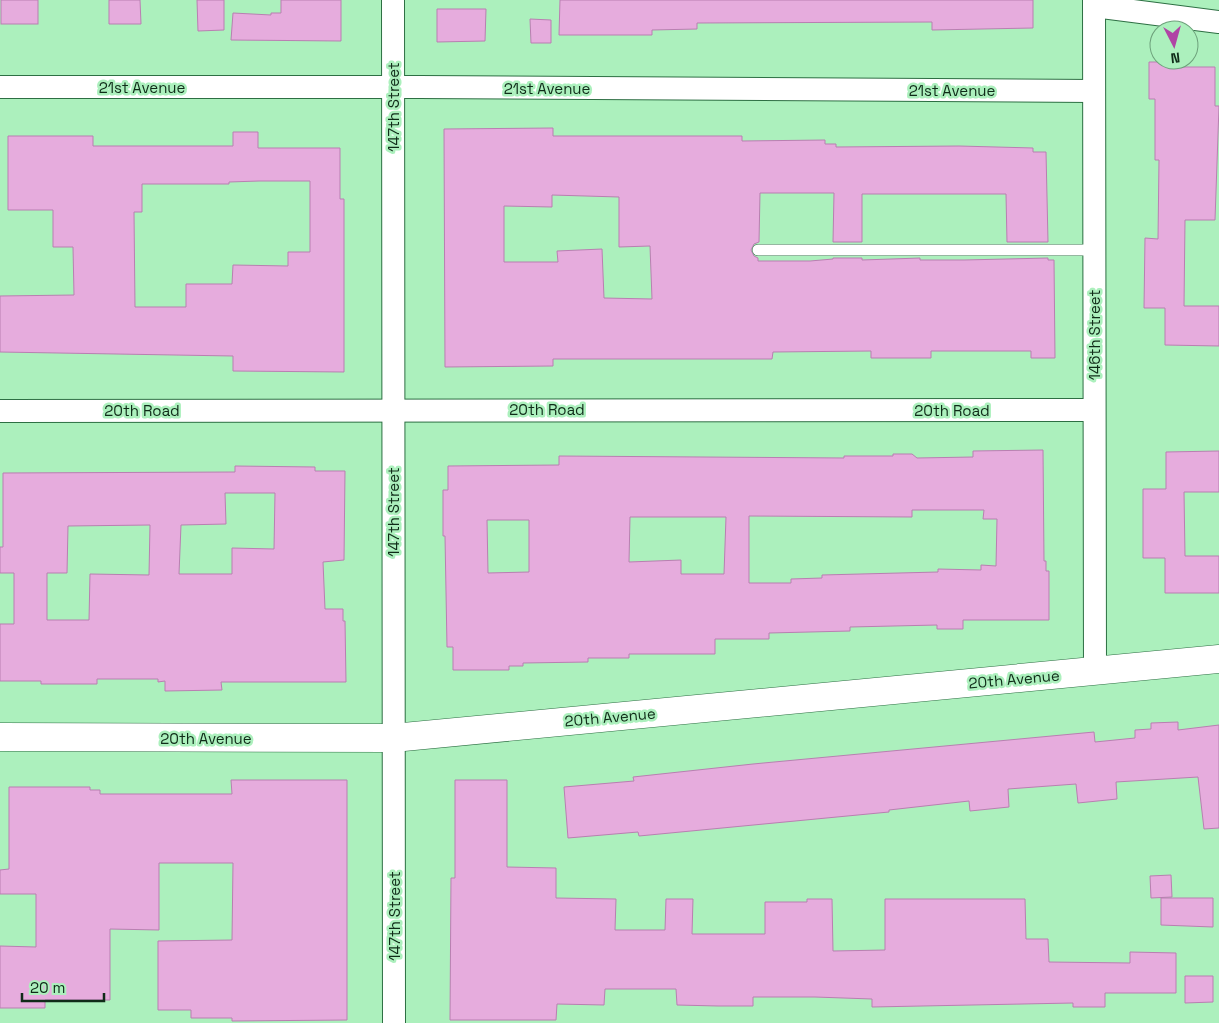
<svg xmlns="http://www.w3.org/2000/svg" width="1219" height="1023" viewBox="0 0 1219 1023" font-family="'Space Grotesk',sans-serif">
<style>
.building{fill:#e6acdd;stroke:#b97fb1;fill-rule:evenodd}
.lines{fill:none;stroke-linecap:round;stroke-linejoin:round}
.service-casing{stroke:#2d6f43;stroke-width:12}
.minor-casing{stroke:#2d6f43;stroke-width:24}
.tertiary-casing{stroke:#2d6f43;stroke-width:29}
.service{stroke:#fff;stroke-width:11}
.minor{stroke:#fff;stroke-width:22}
.tertiary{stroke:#fff;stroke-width:28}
.labels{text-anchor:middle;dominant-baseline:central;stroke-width:5;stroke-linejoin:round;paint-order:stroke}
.street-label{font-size:15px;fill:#0f2b18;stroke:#acf0bd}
</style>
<rect width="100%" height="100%" fill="#acf0bd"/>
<g class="building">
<rect x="1" y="0" width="37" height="24"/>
<path d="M109,0H140L141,24H109Z"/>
<path d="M197,0H224V30L198,31Z"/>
<path d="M281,0H341V41L231,40L233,13L271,15V13H281Z"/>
<path d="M560,0H1033V28L932,30V22L697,23V29L652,30V35H559Z"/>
<path d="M437,9H486L485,41L437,42Z"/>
<path d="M530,19L551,20V43H531Z"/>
<path d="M1149,62H1181V67H1215V106H1219L1215,220H1185L1184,306H1219V346L1165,345V308H1144L1145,238L1158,239L1159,160H1155V99H1149Z"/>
<path d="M553,128V136H742V141L825,140V144H836V147L959,146L1033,148V152H1046L1048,242H1007L1006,194H862V242H833L834,193H760L759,242L754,244L751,250L754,256L758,258V261H810L833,259V258H862V260L920,258V260H964L1048,258V260H1054L1055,358H1031V351H931V358H871V351L773,352L772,359H553V366L445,367L444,129ZM552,195L619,197V247L650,246L652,299L604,298L602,249L557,251L558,262H504V206L552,207Z"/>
<path d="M233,132H258V148H340V199H344V372L233,371V356L0,352V296L74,295L73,247H53V210H8V136H93V146H233ZM259,181H310V252H288V266L233,265L232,284H186V307H135L134,212H142V184H229V182Z"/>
<path d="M1043,450L1044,561H1046V571H1049V620H963V629H937V625L850,627V631L769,633V639H715V654H629V658H588V662L523,663V666H509V670H453V647H447L445,536H443V490H448V466L559,465V456L844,458V456H893V454H912L917,458L973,457V451ZM912,510H984L983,519H997L996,566L981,565V570L938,569V572L822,575V578L791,579V583H749V516L912,517ZM630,517H726L724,574H681V560L629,562ZM487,520H529V572L488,573Z"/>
<path d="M1219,451V492H1184L1185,556H1219V593H1165V558H1143V489H1166V452Z"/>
<path d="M235,466L315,467V471H345L344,560L323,562L325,609H343V621H345L346,682H221L222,690L165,691V681L158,682V679H97V684H41V681H0V624H14V573H0V547H3V473L235,472ZM225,493H275L274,549L232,548V574H179L181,525L226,524ZM150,525L149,575L90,574L89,620H47V573H67L68,526Z"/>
<path d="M1178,722V730L1219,725V828L1204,829L1198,777L1116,782L1117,799L1078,803L1076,784L1008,789L1009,807L970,811L969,801L889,810V812L639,836L638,832L568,838L564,787L634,781L633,777L753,764L1094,732L1095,742L1135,738V730L1151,729V723Z"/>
<path d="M231,780H347V1020L232,1021V1018H191V1010H158V941L232,940L233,863H159V930L110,929V1000H45V1008H0V946L36,947V894H0V870L9,869V787H90V790H100V794H232Z"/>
<path d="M455,780H507V867L556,868V898L616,899L615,930H665L666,899H693L692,934H765V902H807V899H832L833,951L885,950V899H1025L1026,939H1048L1049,962L1130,963V952L1176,953V993H1105V1007H1073V1003L872,1007V999L815,997H753V1006H718L677,1005L676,989H605L604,1005L557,1004L556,1020H450L451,878H455Z"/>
<path d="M1171,875L1172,897L1151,898L1150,876Z"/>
<path d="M1161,898H1213V927L1161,925Z"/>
<path d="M1185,976H1213V1002L1185,1003Z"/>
</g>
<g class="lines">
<g class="service-casing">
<path id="service" d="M758,250H1094"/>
</g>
<g class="minor-casing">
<g id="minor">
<path d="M393,0L394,1023"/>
<path d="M1094,0L1095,671"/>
<path d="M1094,6L1219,22"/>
<path d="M0,87H419L1094,91"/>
<path d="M0,411L1094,410"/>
</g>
</g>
<g class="tertiary-casing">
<path id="tertiary" d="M0,737L393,738L1219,659"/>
</g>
<use href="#service" class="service"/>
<use href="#minor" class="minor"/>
<use href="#tertiary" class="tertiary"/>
</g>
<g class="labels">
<g class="street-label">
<text x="142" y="87">21st Avenue</text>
<text x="547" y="88">21st Avenue</text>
<text x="952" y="90">21st Avenue</text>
<text transform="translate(393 107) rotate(-90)">147th Street</text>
<text transform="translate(1094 335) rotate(-90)">146th Street</text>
<text x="547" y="409">20th Road</text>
<text x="142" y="410">20th Road</text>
<text x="952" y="410">20th Road</text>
<text transform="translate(393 512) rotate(-90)">147th Street</text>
<text transform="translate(1014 679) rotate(-5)">20th Avenue</text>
<text transform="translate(610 717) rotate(-5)">20th Avenue</text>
<text x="206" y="738">20th Avenue</text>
<text transform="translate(394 916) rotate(-90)">147th Street</text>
</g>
</g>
<g transform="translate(1174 45) rotate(174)"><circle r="24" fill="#acf0bd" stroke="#6da17b"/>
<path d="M0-4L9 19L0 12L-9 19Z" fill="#b044a5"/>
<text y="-8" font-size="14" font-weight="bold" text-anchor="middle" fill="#0f2b18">N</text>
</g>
<path d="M22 993v8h82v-8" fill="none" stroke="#0f2b18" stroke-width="2.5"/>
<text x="30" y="993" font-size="15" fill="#0f2b18" stroke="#acf0bd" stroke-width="4" paint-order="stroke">20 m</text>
</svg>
